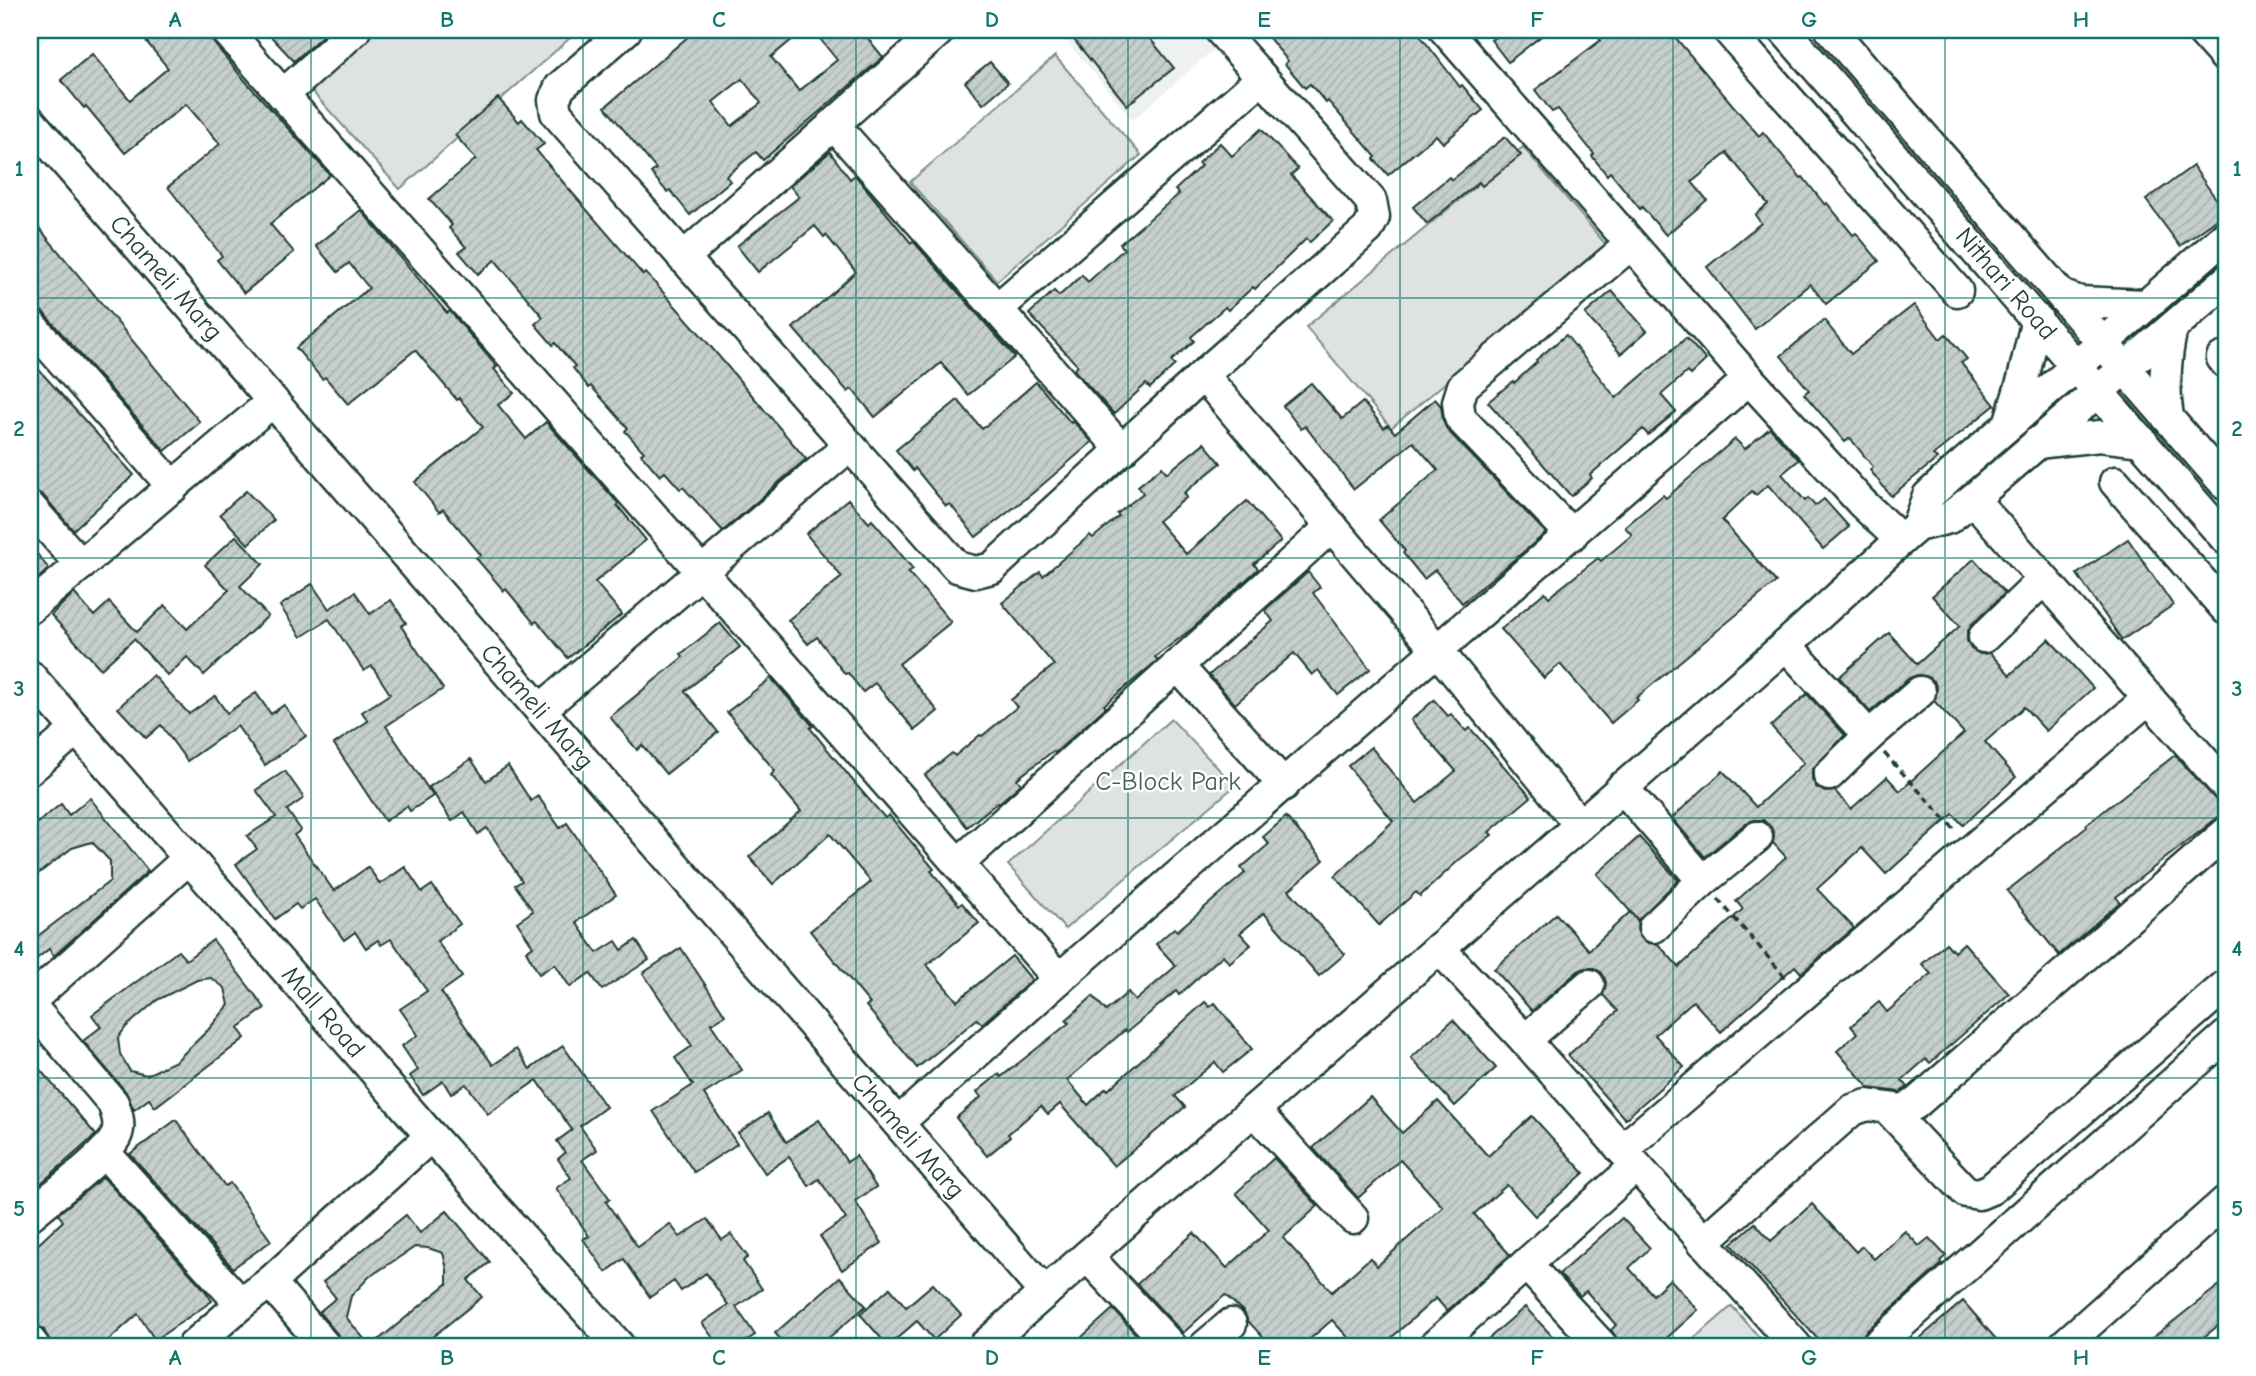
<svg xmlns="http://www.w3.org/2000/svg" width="2256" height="1376" viewBox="0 0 2256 1376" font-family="'Comic Neue',sans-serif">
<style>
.built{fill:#eef1f0}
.park{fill:#dee3e2;stroke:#7e908b;stroke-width:2}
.building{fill:url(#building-hatch);stroke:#1f3d34;stroke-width:2;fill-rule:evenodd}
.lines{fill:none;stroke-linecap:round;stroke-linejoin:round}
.minor-casing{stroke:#1f3d34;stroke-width:35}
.path{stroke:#1f3d34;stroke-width:3.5;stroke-dasharray:7 5;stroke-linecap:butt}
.minor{stroke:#fff;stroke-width:30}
.grid{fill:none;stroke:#0f766e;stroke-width:2;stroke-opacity:0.55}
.labels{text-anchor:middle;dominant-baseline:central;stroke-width:5;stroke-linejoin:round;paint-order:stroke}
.street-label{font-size:26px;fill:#1f3d34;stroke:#fff}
.park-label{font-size:26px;fill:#455e57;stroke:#fff}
.neatline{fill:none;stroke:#0f766e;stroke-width:2.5}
.grid-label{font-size:23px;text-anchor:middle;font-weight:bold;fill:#0f766e}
</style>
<defs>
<pattern id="building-hatch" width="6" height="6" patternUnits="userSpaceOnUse" patternTransform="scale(1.75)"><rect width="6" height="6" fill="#c7cfcc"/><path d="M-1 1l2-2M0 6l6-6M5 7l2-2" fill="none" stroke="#aab3b0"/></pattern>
</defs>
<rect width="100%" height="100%" fill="#fff"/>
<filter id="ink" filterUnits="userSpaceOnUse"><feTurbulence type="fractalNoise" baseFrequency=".0143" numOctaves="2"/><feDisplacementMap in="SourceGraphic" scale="14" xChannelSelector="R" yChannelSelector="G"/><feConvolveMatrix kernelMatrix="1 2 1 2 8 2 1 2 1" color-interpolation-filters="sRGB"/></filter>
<g filter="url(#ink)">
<path class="built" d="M1057,30H1212L1222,42L1133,120Z"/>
<g class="park">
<path d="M372,30H579L400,189L308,87Z"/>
<path d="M1055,56L1141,155L997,281L910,182Z"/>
<path d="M1523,147L1608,247L1391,428L1306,327Z"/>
<path d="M1171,719L1235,786L1065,929L1008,865Z"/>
<path d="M1732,1306L1767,1346H1686Z"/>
</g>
<g class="building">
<path d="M137,30H207L212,41L240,75L330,175L270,224L294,252L244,293L217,260L222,256L168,187L220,144L186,104L125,153L86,106L84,108L61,80L92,54L130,100L168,68Z"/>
<path d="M265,30H329L294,61Z"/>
<path d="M696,30H804L771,57L799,91L837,60L813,30H861L883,57L763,160L756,152L726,176L730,181L690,215L670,190L667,192L651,173L656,169L605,107ZM742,79L761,103L732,126L713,102Z"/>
<path d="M1066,30H1143L1174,68L1127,105Z"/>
<path d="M1279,30H1416L1460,87L1462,85L1483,110L1443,143L1436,135L1388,175L1374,159L1376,157L1328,101L1326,103L1310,84L1305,88L1285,64L1288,61L1269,38Z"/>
<path d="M1504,30H1549L1508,62L1491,40Z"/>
<path d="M1592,30H1669L1759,136L1763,132L1801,178L1803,177L1825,205L1827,203L1853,235L1856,233L1879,261L1826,304L1810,284L1755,329L1707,267L1761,223L1755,215L1768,204L1727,153L1692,182L1707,200L1666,235L1642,207L1640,209L1610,172L1607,175L1592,156L1594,154L1558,109L1552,112L1535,90L1601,40Z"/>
<path d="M990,62L1008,83L983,104L965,82Z"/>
<path d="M498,98L519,122L522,119L544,144L536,150L562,181L643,275L646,273L700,334L806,459L723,531L683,487L680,489L665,472L660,476L641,454L644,452L625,431L628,428L591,386L589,388L573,368L575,366L555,343L553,345L535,324L543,317L495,260L478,274L459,252L466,247L449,228L452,225L429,199L476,159L455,135Z"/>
<path d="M1261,129L1298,169L1291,175L1333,221L1310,242L1306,239L1255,289L1253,287L1228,310L1225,307L1191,337L1194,341L1171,361L1175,365L1150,388L1146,384L1114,414L1074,370L1078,366L1029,314L1054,291L1059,296L1082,275L1088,282L1124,249L1120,244L1179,194L1175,190L1201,166L1198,163L1220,143L1232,156Z"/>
<path d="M1505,137L1521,155L1482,186L1479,182L1427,224L1413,207L1449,177L1452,180Z"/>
<path d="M830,152L850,179L855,175L911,243L913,241L1015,357L968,395L941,363L875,417L852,389L848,392L793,328L856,272L826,235L824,237L815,226L758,272L737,246L799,197L790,186Z"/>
<path d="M2193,166L2226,213L2180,246L2146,200Z"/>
<path d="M361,210L447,313L450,311L497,367L494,369L514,393L498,405L526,439L546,422L618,503L617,505L646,540L595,582L622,614L568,658L537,621L534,623L506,589L504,591L476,558L481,555L443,509L439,512L415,482L483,427L459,398L457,400L415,350L348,404L325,377L322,379L296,348L369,288L349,263L338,272L316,246Z"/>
<path d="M30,217L200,422L165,451L43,312L30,304Z"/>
<path d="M1612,291L1647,331L1621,354L1585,314Z"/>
<path d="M1914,305L1940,339L1946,334L1967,359L1961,363L1995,405L1933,455L1937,459L1891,496L1870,470L1873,467L1850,438L1845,442L1804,394L1809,390L1781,356L1824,320L1851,354Z"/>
<path d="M1566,335L1616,398L1686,338L1706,360L1690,375L1687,372L1661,395L1676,412L1648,435L1643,429L1590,475L1592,478L1571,496L1488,402L1513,381L1514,383L1537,362L1536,360Z"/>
<path d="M30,360L134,475L73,530L43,495L30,489Z"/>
<path d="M1036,382L1071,423L1073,421L1092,442L1034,492L976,537L950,504L946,506L915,468L913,471L896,450L958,400L982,429Z"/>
<path d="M1311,383L1342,419L1363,402L1384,428L1388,425L1395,433L1435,399L1441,406L1443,420L1447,430L1546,533L1462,603L1435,570L1424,579L1403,553L1405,551L1379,520L1438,470L1413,442L1354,489L1305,426L1301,429L1283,406Z"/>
<path d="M1770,428L1799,460L1782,474L1805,501L1808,498L1815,506L1824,499L1849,527L1823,549L1768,485L1756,495L1752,491L1722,520L1776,582L1636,698L1638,700L1611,723L1560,664L1544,678L1501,629L1545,592L1549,597L1598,558L1601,561L1632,535L1625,527L1663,495L1666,498L1735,439L1745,449Z"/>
<path d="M1204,443L1221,463L1184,493L1187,497L1158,521L1186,554L1247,501L1281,541L1254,564L1258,569L1193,628L1155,657L1158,660L1104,705L1106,707L1055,753L1053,751L1017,779L1021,784L999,803L998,802L967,827L925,775L952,753L955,756L980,735L982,736L1017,707L1011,700L1054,665L1002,603L1040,572L1043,576L1090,535L1093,538L1119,516L1117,514L1143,493L1138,486L1162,467L1167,473Z"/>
<path d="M246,491L274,520L248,544L220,514Z"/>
<path d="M848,499L869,523L872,520L885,535L913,569L908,572L951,622L899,664L938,711L915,730L875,683L863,692L848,673L845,674L817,637L808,644L788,620L842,577L806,534Z"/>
<path d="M236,536L263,564L240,586L268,616L204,675L187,657L168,676L134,639L101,669L51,615L74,593L94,616L109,602L137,632L165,605L187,629L229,590L205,565Z"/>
<path d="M2128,539L2173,605L2122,640L2077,574Z"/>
<path d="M30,545L49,569L30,585Z"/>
<path d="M1974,559L2005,593L1971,625L1967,633V641L1971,649L1980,654L1990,653L2010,675L2049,639L2093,688L2046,731L2024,707L1985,742L2016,777L1963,825L1953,814L1886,874L1862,848L1817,889L1854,928L1801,973L1795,966L1721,1032L1693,1001L1655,1035L1684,1067L1625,1119L1568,1055L1618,1011L1603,995L1606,982L1602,973L1594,968H1585L1578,971L1532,1011L1494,969L1556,914L1589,950L1630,912L1638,921L1637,930L1641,938L1648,943L1658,944L1679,967L1743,909L1736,901L1786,857L1773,843L1774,835L1771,827L1763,820H1754L1746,823L1705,857L1672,818L1723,771L1756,807L1804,763L1771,726L1807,694L1845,735L1812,770V779L1816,787L1825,792L1835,791L1851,809L1887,777L1900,791L1964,733L1934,701L1937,688L1934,681L1926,676L1917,675L1909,678L1870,712L1839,677L1889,633L1917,664L1960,626L1932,596Z"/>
<path d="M1308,572L1320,587L1313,593L1370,669L1338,695L1318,670L1312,675L1294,653L1235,704L1209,675L1273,621L1265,610Z"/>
<path d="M312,584L329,609L355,592L370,614L391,600L406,623L401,626L443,689L386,726L433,796L410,811L407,806L385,821L334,744L368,721L362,712L390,694L372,666L364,671L329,619L301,637L280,606Z"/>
<path d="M720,623L740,647L685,691L718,732L666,774L642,745L637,750L610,717L683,657L681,654Z"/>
<path d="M153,675L189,714L215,696L227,713L256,693L271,714L284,705L306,736L265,765L237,726L187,761L161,725L146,738L118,708Z"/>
<path d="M771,678L813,726L810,728L858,787L885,818L889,815L934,869L931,871L959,905L962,903L979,923L927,965L957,1001L1012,956L1032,980L982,1024L977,1019L917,1068L866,1006L870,1004L810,931L871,882L830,834L773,884L749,857L801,811L771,775L775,771L727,712Z"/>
<path d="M1434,700L1448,716L1451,714L1466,731L1470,728L1531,797L1489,832L1492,835L1459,860L1420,896L1416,892L1379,925L1335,876L1393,821L1348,766L1371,747L1417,803L1456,771L1411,720Z"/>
<path d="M2175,755L2226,811L2116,897L2120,902L2059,955L2007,891L2087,827L2086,825Z"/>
<path d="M471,759L486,781L508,766L531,801L538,796L560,828L567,823L616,895L576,922L597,953L616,941L622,950L636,940L649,960L602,990L590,973L570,987L555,964L539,974L526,951L533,946L517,922L533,911L515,885L522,881L487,828L478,834L464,812L452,821L429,787Z"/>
<path d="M285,771L304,798L287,810L301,830L294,835L334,891L368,867L380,884L405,867L422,892L432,885L460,924L437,941L462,977L441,992L493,1065L516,1049L530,1069L563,1046L606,1107L580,1126L597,1150L582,1160L610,1199L606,1202L638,1247L670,1224L680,1237L707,1219L722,1240L731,1234L748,1257L743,1261L762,1289L736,1307L755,1335L738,1346H719L702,1323L728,1305L706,1273L681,1291L674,1281L650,1297L624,1259L606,1272L583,1239L589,1236L556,1188L571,1178L558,1159L565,1153L557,1141L572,1130L537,1080L488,1114L466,1084L451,1094L443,1081L423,1095L410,1076L418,1070L402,1046L418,1035L400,1009L427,991L391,939L381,945L378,940L366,948L355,932L344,940L315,899L300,909L296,904L275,919L236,864L257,849L247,836L276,817L256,790Z"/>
<path d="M90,798L148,871L54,956L49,949L30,964V942L110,881V861L92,842L72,848L30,880V829L61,804L69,815Z"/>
<path d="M1286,817L1324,860L1289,890L1345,954L1319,976L1264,913L1240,933L1251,945L1229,963L1223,955L1179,995L1176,991L1127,1032L1125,1030L1067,1080L1088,1105L1106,1088L1108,1090L1205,1002L1210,1007L1215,1003L1252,1049L1223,1072L1215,1062L1175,1096L1185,1107L1114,1166L1060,1104L1048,1114L1041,1106L1008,1134L1010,1137L987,1156L956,1118L981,1097L977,1092L999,1074L1001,1077L1069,1023L1066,1020L1093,996L1106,1011L1128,992L1135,1001L1176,966L1156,944L1174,928L1177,931L1245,873L1241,868L1269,844L1263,837Z"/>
<path d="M1639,837L1678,880L1638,920L1597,874Z"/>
<path d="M213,940L265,1008L238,1028L245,1038L155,1107L149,1099L134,1110L126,1092L83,1041L101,1027L92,1015L178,951L186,960ZM211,978L225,988L229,1005L208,1030L176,1061L147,1075L130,1071L120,1054L118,1038L126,1027L157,1000L197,980Z"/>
<path d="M1946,943L1954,952L1964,943L2009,994L1930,1063L1926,1059L1902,1080L1908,1087L1905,1089L1900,1092L1869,1088L1837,1051L1857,1033L1851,1026L1879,1002L1887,1012L1931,974L1922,964Z"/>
<path d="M681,948L725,1015L711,1024L742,1070L704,1094L737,1144L694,1172L653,1111L693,1085L675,1058L692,1046L643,973Z"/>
<path d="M1453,1020L1496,1068L1455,1106L1411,1058Z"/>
<path d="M30,1058L96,1135L39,1185L30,1174Z"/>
<path d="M1370,1097L1402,1133L1438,1101L1488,1156L1532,1116L1584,1173L1535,1216L1507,1185L1474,1214L1510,1255L1447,1311L1436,1298L1382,1346H1356L1332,1320L1302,1346H1271L1248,1321L1244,1312L1225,1295L1183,1333L1137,1284L1194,1233L1227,1268L1269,1230L1236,1193L1274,1158L1318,1206L1283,1238L1332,1292L1370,1258L1377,1266L1443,1207L1400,1160L1358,1198L1313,1148Z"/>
<path d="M768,1113L786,1142L819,1120L847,1162L856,1156L876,1187L855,1201L882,1243L842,1270L820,1236L846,1219L819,1179L809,1186L789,1157L765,1173L738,1133Z"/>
<path d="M176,1120L225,1186L230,1183L271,1241L233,1268L130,1154Z"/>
<path d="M103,1177L204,1289L212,1301L155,1340L138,1314L102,1346H51L44,1330L37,1325L30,1324V1252L63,1221L58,1214Z"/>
<path d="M1812,1204L1856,1252L1862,1246L1874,1259L1905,1231L1919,1246L1929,1238L1946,1256L1940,1261L1942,1264L1864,1333L1859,1346H1824L1731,1244L1755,1223L1771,1241Z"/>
<path d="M447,1211L490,1262L468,1280L482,1297L421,1346H371L447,1284V1269L443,1253L428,1248L415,1247L369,1277L351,1296L346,1317L370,1346H342L338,1335L319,1312L336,1298L323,1282L406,1215L420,1233Z"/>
<path d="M1622,1218L1650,1248L1629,1268L1653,1295L1670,1279L1698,1310L1658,1346H1619V1341L1611,1330L1616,1325L1586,1291L1580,1296L1559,1274Z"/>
<path d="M840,1277L866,1306L819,1346H786L775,1333Z"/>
<path d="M2226,1280V1319L2193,1346H2142Z"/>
<path d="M933,1284L961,1315L934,1340L917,1321L888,1346L860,1314L890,1288L906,1307Z"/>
<path d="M1963,1301L2002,1346H1911Z"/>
<path d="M1525,1307L1553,1337L1543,1346H1480Z"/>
<path d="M1113,1309L1147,1346H1072Z"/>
</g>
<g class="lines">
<g class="minor-casing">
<g id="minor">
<path d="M226,30L1059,979"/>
<path d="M626,30L560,87L554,100L556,113L957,567L976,572L992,568L1203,375L1368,229L1374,217L1371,201L1220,30"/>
<path d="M1445,30L1749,379L1861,502L1901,540"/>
<path d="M1728,30L1957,291"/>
<path d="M1784,30L2226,539"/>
<path d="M1831,30L2226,485"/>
<path d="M2201,30L2226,58"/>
<path d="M283,95L355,30"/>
<path d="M30,121L1045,1293"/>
<path d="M833,124L1122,450"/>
<path d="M683,258L940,30"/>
<path d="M2063,296L2080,302L2146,305"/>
<path d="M997,309L1262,78"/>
<path d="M30,324L173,487"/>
<path d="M2222,358L2226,363"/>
<path d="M1203,375L1437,650L1580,825"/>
<path d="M2168,417C2163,386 2165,359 2172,328"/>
<path d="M2010,421L2023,379L2037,319"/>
<path d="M2037,443L2100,436L2142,441"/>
<path d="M2115,482L2226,609"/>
<path d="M1973,499L2226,786"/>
<path d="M30,507L81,565"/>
<path d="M1917,526L1928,496L1952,474L2226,236"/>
<path d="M1572,535L1460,418L1458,402L1463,386L1631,244"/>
<path d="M30,608L273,401"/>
<path d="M1984,637L2043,580"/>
<path d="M1786,645L1869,736"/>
<path d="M1177,665L1284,785"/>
<path d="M30,676L431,1136L619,1346"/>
<path d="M540,710L849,446"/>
<path d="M30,769L76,730"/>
<path d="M1829,775L1869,736L1920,692"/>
<path d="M1622,787L1703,881"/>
<path d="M958,864L1332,526"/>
<path d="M1654,927L1703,881L1757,837"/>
<path d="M1439,948L1525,1040L1796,1346"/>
<path d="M30,1001L189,858"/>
<path d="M30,1005L113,1103C117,1114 121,1125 116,1136C108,1155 48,1199 30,1215"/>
<path d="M1525,1040L1589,985"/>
<path d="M1888,1109L1966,1192L1979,1194L1991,1189L2226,985"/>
<path d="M1254,1110L1353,1218"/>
<path d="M898,1123L1059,979L1749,379"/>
<path d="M1622,1150L2149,698"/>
<path d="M104,1152L241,1304"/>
<path d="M1703,1242L1852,1110L1867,1105L1903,1110L1915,1104L2226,833"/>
<path d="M1087,1256L1171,1346"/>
<path d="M1526,1264L1602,1346"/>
<path d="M270,1282L325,1346"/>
<path d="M30,1341L34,1346"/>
<path d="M193,1346L241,1304L270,1282L431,1136"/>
<path d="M984,1346L1786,645L1901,540L1917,526L1949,518L1973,499L2226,281"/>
<path d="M1205,1346L1231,1324"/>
<path d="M1434,1346L1636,1166"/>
<path d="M1876,1346L2226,1036"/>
<path d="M2063,1346L2226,1201"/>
</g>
</g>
<g class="path">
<path d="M1884,753L1957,832"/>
<path d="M1718,899L1786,978"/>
</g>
<use href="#minor" class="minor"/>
</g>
</g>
<path class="grid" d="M311,30V1346M583,30V1346M856,30V1346M1128,30V1346M1400,30V1346M1673,30V1346M1945,30V1346M30,298H2226M30,558H2226M30,818H2226M30,1078H2226"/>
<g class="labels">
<g class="street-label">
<text transform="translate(166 278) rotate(49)">Chameli Marg</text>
<text transform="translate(2006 284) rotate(49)">Nithari Road</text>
<text transform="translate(537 707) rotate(49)">Chameli Marg</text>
<text transform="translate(323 1012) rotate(49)">Mall Road</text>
<text transform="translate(908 1136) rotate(49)">Chameli Marg</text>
</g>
<g class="park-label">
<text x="1168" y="782">C-Block Park</text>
</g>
</g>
<rect width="2256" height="1376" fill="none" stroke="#fff" stroke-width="77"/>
<rect x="38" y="38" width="2180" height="1300" class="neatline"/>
<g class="grid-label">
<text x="175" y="27">A</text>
<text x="447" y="27">B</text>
<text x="719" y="27">C</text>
<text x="992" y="27">D</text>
<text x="1264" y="27">E</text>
<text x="1537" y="27">F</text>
<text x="1809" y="27">G</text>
<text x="2081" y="27">H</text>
<text x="19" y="176">1</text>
<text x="2237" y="176">1</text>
<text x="19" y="436">2</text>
<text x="2237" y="436">2</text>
<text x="19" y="696">3</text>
<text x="2237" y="696">3</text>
<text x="19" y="956">4</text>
<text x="2237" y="956">4</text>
<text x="19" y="1216">5</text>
<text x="2237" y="1216">5</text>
<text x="175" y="1365">A</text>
<text x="447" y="1365">B</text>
<text x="719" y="1365">C</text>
<text x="992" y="1365">D</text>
<text x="1264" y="1365">E</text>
<text x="1537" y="1365">F</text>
<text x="1809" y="1365">G</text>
<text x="2081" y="1365">H</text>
</g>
</svg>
